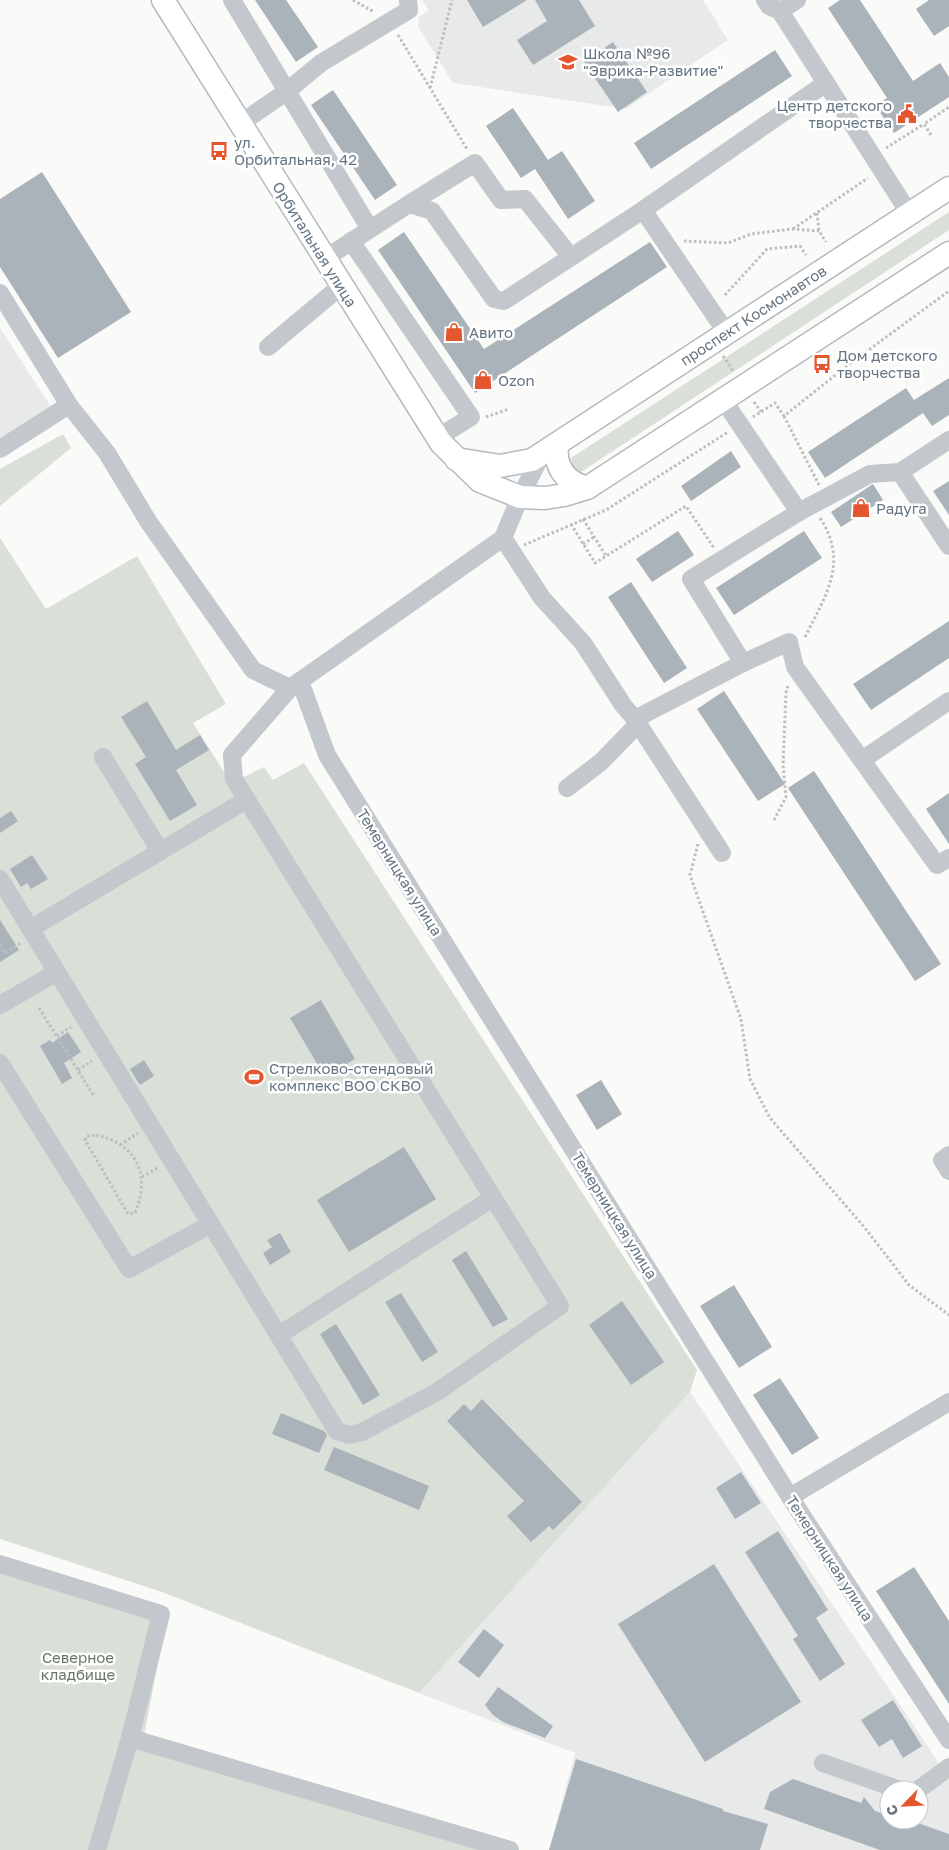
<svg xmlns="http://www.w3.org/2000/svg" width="949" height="1850" viewBox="0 0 949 1850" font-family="'Golos Text',sans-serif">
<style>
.built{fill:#e8e9e9;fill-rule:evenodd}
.green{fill:#dadfd7}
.building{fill:#aab3b9}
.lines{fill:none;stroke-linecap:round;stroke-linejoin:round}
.major-casing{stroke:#b5babe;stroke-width:25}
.path{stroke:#bbbfc2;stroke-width:3;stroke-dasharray:2.5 2.5;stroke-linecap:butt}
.minor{stroke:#c3c8cc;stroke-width:18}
.major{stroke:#fff;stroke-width:22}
.labels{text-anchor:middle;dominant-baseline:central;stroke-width:5;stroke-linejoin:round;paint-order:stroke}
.poi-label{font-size:15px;fill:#657683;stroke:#fff;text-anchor:start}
.street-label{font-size:15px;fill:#657683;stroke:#fff}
.park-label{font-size:15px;fill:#687a64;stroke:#fff}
</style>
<rect width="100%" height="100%" fill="#fafaf8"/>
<g class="built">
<path d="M422,0H703L728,40L626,109L453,83L418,27L419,17L429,10Z"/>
<path d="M0,328L51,407L0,439Z"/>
<path d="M690,1392L949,1778V1850H549L575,1753L419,1693ZM889,1790H919V1820H889Z"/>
</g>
<g class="green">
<path d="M949,212V230L581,472L572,466L571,458Z"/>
<path d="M63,434L71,448L0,506V469Z"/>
<path d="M0,538L46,609L137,556L226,704L193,723L231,783L264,767L273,780L304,763L697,1370L690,1392L419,1693L162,1592L0,1539Z"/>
<path d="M0,1560L168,1610L144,1736L503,1850H0Z"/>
</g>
<g class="building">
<path d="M255,0H286L318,47L296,62Z"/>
<path d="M467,0H527L483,27Z"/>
<path d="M535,0H579L595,26L533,65L517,40L547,21Z"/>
<path d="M840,0H860L913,81L940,63L949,77V97L894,133L875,105L887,98L828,8Z"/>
<path d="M929,0H949V26L934,36L916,9Z"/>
<path d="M613,42L647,92L618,112L584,62Z"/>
<path d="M775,50L792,76L651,169L634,143Z"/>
<path d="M333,90L397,185L375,200L311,105Z"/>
<path d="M513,108L548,160L562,151L595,201L568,219L535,169L521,178L486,126Z"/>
<path d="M42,172L131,312L58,358L0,267V199Z"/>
<path d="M404,232L484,349L650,242L667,267L475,393L378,250Z"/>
<path d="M949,378V415L932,426L923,413L825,478L808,452L906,388L914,400Z"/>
<path d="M731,451L741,467L691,501L681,486Z"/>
<path d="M949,481V515L933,491Z"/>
<path d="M873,484L883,500L841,527L831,512Z"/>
<path d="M678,531L694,555L652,582L636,559Z"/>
<path d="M804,531L822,558L734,615L716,588Z"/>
<path d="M631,582L687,668L664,683L608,597Z"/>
<path d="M949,621V658L871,710L853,684Z"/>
<path d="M724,691L785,784L758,801L697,709Z"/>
<path d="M147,701L176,750L200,735L209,750L176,770L197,805L170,821L135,764L146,757L121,717Z"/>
<path d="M814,771L941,964L915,981L788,788Z"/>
<path d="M949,793V844L926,809Z"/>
<path d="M11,811L18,821L0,833V818Z"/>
<path d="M32,855L48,879L31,889L27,883L21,887L10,869Z"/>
<path d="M0,920L19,950L0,962Z"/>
<path d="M321,1000L355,1059L325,1077L290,1018Z"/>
<path d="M68,1032L81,1052L64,1063L72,1078L62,1084L40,1046L50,1040L52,1043Z"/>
<path d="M144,1060L154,1076L140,1085L130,1069Z"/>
<path d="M601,1080L622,1114L597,1130L576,1095Z"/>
<path d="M404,1147L436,1199L349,1252L317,1200Z"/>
<path d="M280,1233L291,1252L270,1265L263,1253L272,1247L267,1240Z"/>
<path d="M466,1251L508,1319L493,1327L452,1260Z"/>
<path d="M734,1285L772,1347L739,1368L700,1306Z"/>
<path d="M401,1293L438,1352L422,1362L385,1302Z"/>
<path d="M622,1301L664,1362L631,1385L589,1325Z"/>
<path d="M336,1324L380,1395L363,1405L320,1334Z"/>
<path d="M780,1378L819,1438L792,1455L753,1395Z"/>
<path d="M482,1399L582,1502L553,1530L549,1526L531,1542L507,1516L524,1501L447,1421L464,1404L471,1411Z"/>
<path d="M281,1413L324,1431L327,1435L319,1453L272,1434Z"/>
<path d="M334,1447L429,1486L419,1510L324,1470Z"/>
<path d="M741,1472L761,1503L735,1519L716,1488Z"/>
<path d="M778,1531L828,1610L816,1618L845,1664L820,1681L793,1639L798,1636L745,1552Z"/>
<path d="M714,1564L801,1702L705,1762L618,1624Z"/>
<path d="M914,1567L949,1621V1704L876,1591Z"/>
<path d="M484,1629L504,1645L479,1678L458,1662Z"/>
<path d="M498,1687L553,1726L545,1738L503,1722L493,1715L485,1705Z"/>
<path d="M893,1700L922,1746L903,1758L892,1739L879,1747L861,1720Z"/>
<path d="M576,1759L723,1809V1811L768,1824L760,1850H549Z"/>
<path d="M793,1779L861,1803L864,1797L875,1811L889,1816V1820H909L949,1834V1850H880L764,1809L770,1792Z"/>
</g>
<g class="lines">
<g class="major-casing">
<g id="major">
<path d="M163,0L441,443L480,481L520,497L545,498L564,495L587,488L949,253"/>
<path d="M557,444C554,467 565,482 587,488"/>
<path d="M456,459L500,466L532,460L949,188"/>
</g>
</g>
<g class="path">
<path d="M353,0L374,12"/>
<path d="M398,35L467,149"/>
<path d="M430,88L452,0"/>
<path d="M931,135L924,124L949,107"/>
<path d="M886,148L924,124"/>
<path d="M817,213L819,231L826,242"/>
<path d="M793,229L868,178"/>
<path d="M684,241L728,243L751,234L792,229L819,231"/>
<path d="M725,295L767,249L800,246L806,255"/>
<path d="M723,356L734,372"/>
<path d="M754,402L761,412"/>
<path d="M784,416L819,485"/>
<path d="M486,417L509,409"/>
<path d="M753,417L775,403L784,416L848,365L949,291"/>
<path d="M583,519L606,556"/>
<path d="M571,524L595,563L686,506L714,548"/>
<path d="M583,544L594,537"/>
<path d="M524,545L606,510L728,432"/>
<path d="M805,637C826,595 849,562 820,518"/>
<path d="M774,820L786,797L783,765L786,693L788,685"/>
<path d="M698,844L690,875L741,1019L750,1079L770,1118L865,1228L909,1285L949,1315"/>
<path d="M0,945L5,953L21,943"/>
<path d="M39,1008L94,1096"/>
<path d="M57,1036L71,1027"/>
<path d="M78,1070L92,1061"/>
<path d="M96,1135C137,1144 151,1175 135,1213L128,1214L85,1140L87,1136Z"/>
<path d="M120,1145L138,1133"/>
<path d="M142,1177L159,1167"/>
</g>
<g class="minor">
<path d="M232,0L370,229"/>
<path d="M765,0L769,6L780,11"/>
<path d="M797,0L780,11L909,213"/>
<path d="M241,123L286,92L321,63L409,10L408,0"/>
<path d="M409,204L475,163L501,200L525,199L571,257"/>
<path d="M351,241L471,417L437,438"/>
<path d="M324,259L409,204L432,211L494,299L504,301L643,210"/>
<path d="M0,293L69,405L107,453L148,521L253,670L290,688"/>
<path d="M726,332L643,210L826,83"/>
<path d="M268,347L341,286"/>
<path d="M724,401L799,512L870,474L900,472L949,440"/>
<path d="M0,449L69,405"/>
<path d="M900,472L949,546"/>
<path d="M503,538L542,598L583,643L623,705L635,719L722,853"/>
<path d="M743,663L789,642L795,667L937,865L949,858"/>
<path d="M300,681L327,755L790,1497L949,1740"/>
<path d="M635,719L743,663L691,579L799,512"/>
<path d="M103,757L160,851"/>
<path d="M862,760L949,701"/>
<path d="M567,788L601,762L638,724"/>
<path d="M0,879L337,1431L349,1435L362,1432L437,1392L560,1306L234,779L232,755L290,688L503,538L520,497L542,454"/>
<path d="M30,929L246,800"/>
<path d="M0,1005L57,972"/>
<path d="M0,1063L129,1269L211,1224"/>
<path d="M949,1155L942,1160L949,1171"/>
<path d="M279,1335L493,1198"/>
<path d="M790,1497L949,1402"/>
<path d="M0,1564L161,1614L130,1738L97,1850"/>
<path d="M130,1738L510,1850"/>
<path d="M823,1763L900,1790"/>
<path d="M918,1790L949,1767"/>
</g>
<use href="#major" class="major"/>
</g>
<defs>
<g id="school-bare" transform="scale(1.5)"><path d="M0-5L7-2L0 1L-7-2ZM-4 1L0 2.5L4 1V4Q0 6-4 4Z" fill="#e4572e" stroke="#fff" stroke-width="2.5" paint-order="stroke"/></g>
<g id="civic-bare" transform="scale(1.5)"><path d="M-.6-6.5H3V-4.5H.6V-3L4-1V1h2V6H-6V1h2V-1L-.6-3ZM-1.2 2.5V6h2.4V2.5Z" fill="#e4572e" stroke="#fff" stroke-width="2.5" paint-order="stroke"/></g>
<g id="bus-bare" transform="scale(1.5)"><path d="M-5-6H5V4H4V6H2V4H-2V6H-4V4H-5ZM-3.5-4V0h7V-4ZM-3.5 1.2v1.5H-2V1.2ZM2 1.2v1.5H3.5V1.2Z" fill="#e4572e" stroke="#fff" stroke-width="2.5" paint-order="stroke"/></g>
<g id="shop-bare" transform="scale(1.5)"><path d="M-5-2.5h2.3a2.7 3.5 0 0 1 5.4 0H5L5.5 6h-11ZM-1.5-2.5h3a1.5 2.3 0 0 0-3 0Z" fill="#e4572e" stroke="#fff" stroke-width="2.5" paint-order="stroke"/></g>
<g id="stadium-bare" transform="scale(1.5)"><path d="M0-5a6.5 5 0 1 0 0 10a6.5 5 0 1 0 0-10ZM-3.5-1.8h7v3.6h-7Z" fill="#e4572e" stroke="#fff" stroke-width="2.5" paint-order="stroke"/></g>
</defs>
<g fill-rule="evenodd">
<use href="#school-bare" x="568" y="62"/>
<use href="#civic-bare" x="907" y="114"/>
<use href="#bus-bare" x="219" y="151"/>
<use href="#shop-bare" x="454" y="332"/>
<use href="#bus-bare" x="822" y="364"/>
<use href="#shop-bare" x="483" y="380"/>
<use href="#shop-bare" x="861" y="508"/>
<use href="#stadium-bare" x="254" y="1077"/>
</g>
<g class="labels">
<g class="poi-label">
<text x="583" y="53">Школа №96<tspan x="583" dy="17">"Эврика-Развитие"</tspan></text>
<text x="892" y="105" text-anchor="end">Центр детского<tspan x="892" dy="17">творчества</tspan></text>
<text x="234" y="142">ул.<tspan x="234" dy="17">Орбитальная, 42</tspan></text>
<text x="469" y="332">Авито</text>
<text x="837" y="355">Дом детского<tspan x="837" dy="17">творчества</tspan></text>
<text x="498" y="380">Ozon</text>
<text x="876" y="508">Радуга</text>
<text x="269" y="1068">Стрелково-стендовый<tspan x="269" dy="17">комплекс ВОО СКВО</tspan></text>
</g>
<g class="street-label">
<text transform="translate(315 244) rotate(58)">Орбитальная улица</text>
<text transform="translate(753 315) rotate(-33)">проспект Космонавтов</text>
<text transform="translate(400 872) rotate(58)">Темерницкая улица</text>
<text transform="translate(615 1215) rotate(58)">Темерницкая улица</text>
<text transform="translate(830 1558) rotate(57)">Темерницкая улица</text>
</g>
<g class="park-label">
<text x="78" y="1657">Северное<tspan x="78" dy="17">кладбище</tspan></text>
</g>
</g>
<g transform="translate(904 1805) rotate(246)"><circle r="24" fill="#ffffff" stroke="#c1c8cd"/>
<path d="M0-4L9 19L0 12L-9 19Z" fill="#e4572e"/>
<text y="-8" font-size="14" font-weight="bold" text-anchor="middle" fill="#657683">С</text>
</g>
</svg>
